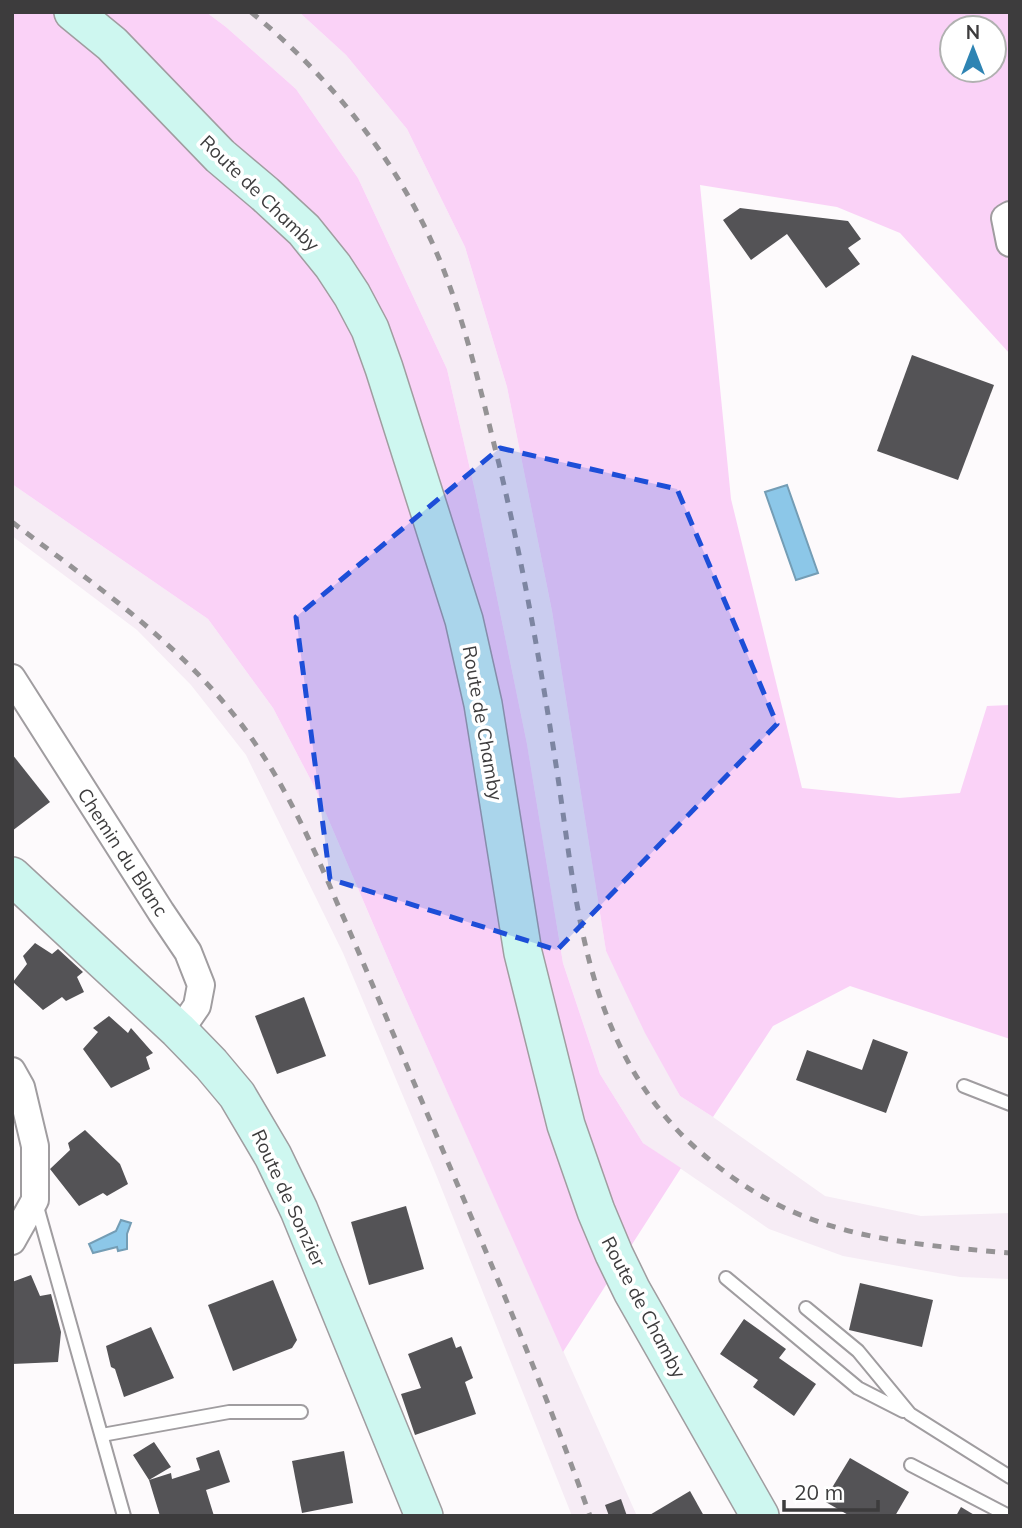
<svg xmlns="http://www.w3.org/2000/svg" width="1022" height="1528" viewBox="0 0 1022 1528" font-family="Mulish,sans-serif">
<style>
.built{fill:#f6ecf5}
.green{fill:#fad2f7;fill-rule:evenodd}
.water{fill:#8cc7e8;stroke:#749db5;stroke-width:2}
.building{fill:#545356}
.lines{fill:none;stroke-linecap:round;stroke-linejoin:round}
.lane-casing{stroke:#a09da0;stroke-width:16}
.street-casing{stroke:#a09da0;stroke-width:30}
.secondary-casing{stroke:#a09da0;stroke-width:40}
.lane{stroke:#fff;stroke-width:12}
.street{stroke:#fff;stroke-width:26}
.secondary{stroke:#cef7f0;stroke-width:37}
.rail{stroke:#959395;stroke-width:5;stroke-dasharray:9 9;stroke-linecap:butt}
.marked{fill:#1d4ed8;fill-opacity:0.2;stroke:#1d4ed8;stroke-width:5;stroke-dasharray:14 9;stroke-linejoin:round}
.labels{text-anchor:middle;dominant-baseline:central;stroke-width:7;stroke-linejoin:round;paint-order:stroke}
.street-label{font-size:19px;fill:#3d3c3d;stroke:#fff}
</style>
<rect width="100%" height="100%" fill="#fdfafc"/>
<g class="built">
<path d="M206,12H299L346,55L407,129L465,247L507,387L552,611L606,951L680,1096L713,1117L825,1196L921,1216L1010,1213V1279L960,1277L843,1256L769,1229L643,1143L600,1074L563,963L527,744L476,495L447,369L358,178L296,89L226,27Z"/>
<path d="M12,484L208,619L273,708L315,788L395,975L637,1516H572L437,1177L343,953L246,755L191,685L137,630L12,536Z"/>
</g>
<g class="green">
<path d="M12,12H206L226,27L296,89L358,178L447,369L476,495L527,744L563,963L600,1074L643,1143L681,1168L563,1352L395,975L315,788L273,708L208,619L12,484Z"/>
<path d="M299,12H1010V354L900,233L837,207L700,185L731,499L802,788L899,798L960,793L987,706L1010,705V1039L850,986L773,1026L713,1117L680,1096L645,1033L606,951L552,611L507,387L465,247L407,129L346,55ZM952,28H994V70H952Z"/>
</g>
<g class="water">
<path d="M787,485L818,573L796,580L765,492Z"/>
<path d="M121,1220L131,1223L127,1234V1249L118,1251L117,1247L93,1253L89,1244L116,1231Z"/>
</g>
<g class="building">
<path d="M740,208L848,221L861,239L848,248L860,264L826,288L787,234L751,260L723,220Z"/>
<path d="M912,355L994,385L958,480L877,451Z"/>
<path d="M12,754L50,802L12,831Z"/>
<path d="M35,943L52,954L58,949L83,972L77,977L84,992L66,1001L62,997L43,1010L13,982L27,964L23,956Z"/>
<path d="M304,997L326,1056L277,1074L255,1016Z"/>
<path d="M109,1016L128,1033L131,1028L153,1053L146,1057L150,1069L111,1088L83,1049L98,1032L93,1028Z"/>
<path d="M873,1039L908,1052L886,1113L796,1080L807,1050L862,1070Z"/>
<path d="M85,1130L120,1164L128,1184L107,1196L103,1193L79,1206L50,1169L70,1150L68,1143Z"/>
<path d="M406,1206L424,1269L369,1285L351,1222Z"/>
<path d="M31,1275L40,1296L51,1294L61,1332L58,1362L12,1364V1282Z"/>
<path d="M273,1280L297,1340L292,1348L233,1371L208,1305Z"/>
<path d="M860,1283L933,1300L922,1347L849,1330Z"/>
<path d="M744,1319L786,1349L779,1358L816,1384L794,1416L753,1387L758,1380L720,1354Z"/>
<path d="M151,1327L174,1378L124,1397L115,1369L111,1367L106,1346Z"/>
<path d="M452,1337L456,1348L461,1346L473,1378L465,1382L476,1414L415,1435L401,1394L421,1388L408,1354Z"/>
<path d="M154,1442L171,1467L149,1480L171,1473L172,1479L200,1470L196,1458L219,1450L230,1482L206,1490L214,1516H160L149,1480L133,1455Z"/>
<path d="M344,1451L353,1503L302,1513L292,1461Z"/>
<path d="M850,1458L909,1492L895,1516H850L824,1501Z"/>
<path d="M690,1491L704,1516H648Z"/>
<path d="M621,1499L627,1516H609L605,1505Z"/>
<path d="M961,1507L976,1516H956Z"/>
</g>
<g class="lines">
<g class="lane-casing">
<g id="lane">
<path d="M964,1086L1010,1104"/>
<path d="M36,1203L124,1516"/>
<path d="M726,1278L858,1388L903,1411"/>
<path d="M806,1308L858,1351L910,1414L1010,1477"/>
<path d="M102,1435L229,1412H301"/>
<path d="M911,1465L1009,1516"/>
</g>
</g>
<g class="street-casing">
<g id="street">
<path d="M1010,215L1005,218L1010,243"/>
<path d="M12,678L161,912L188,952L201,985L197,1006L188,1019L178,1030"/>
<path d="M12,1071L21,1087L35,1146V1200L12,1241"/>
</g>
</g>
<g class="secondary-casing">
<g id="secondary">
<path d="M73,12L112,44L220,156L265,194L304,230L333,266L352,295L370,329L384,368L464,620L483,704L523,953L566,1125L596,1211L614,1254L632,1291L760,1516"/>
<path d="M12,876L178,1030L211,1064L237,1095L273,1156L299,1210L424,1516"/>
</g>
</g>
<use href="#lane" class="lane"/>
<use href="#street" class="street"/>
<use href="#secondary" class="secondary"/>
<g class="rail">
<path d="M251,12C339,84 412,179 450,287C471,345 484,405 499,464C524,568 542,673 558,778C576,900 585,1025 670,1122C682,1136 696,1149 710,1160C802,1237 896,1243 1010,1253"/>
<path d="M12,522C88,580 169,635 230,710C278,768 309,837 338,905C360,954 380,1003 401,1052C466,1206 534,1358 590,1516"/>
</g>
</g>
<path class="marked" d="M500,448L677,489L777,724L557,950L330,879L296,617Z"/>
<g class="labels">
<g class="street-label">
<text transform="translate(260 193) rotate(44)">Route de Chamby</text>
<text transform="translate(483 723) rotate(80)">Route de Chamby</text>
<text transform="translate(123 852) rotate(57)">Chemin du Blanc</text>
<text transform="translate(289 1198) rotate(65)">Route de Sonzier</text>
<text transform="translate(644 1307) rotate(62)">Route de Chamby</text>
</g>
</g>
<rect width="1022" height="1528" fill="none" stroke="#3d3c3d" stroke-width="28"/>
<g transform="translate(973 49)"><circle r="33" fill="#ffffff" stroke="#b1b1b1" stroke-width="2"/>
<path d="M0-5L12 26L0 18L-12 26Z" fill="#2e84b3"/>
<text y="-10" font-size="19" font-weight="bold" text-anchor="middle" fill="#3d3c3d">N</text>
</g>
<path d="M784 1500v10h94v-10" fill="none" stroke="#3d3c3d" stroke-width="3.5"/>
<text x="794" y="1500" font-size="21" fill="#3d3c3d" stroke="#ffffff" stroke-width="5" paint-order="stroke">20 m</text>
</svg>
